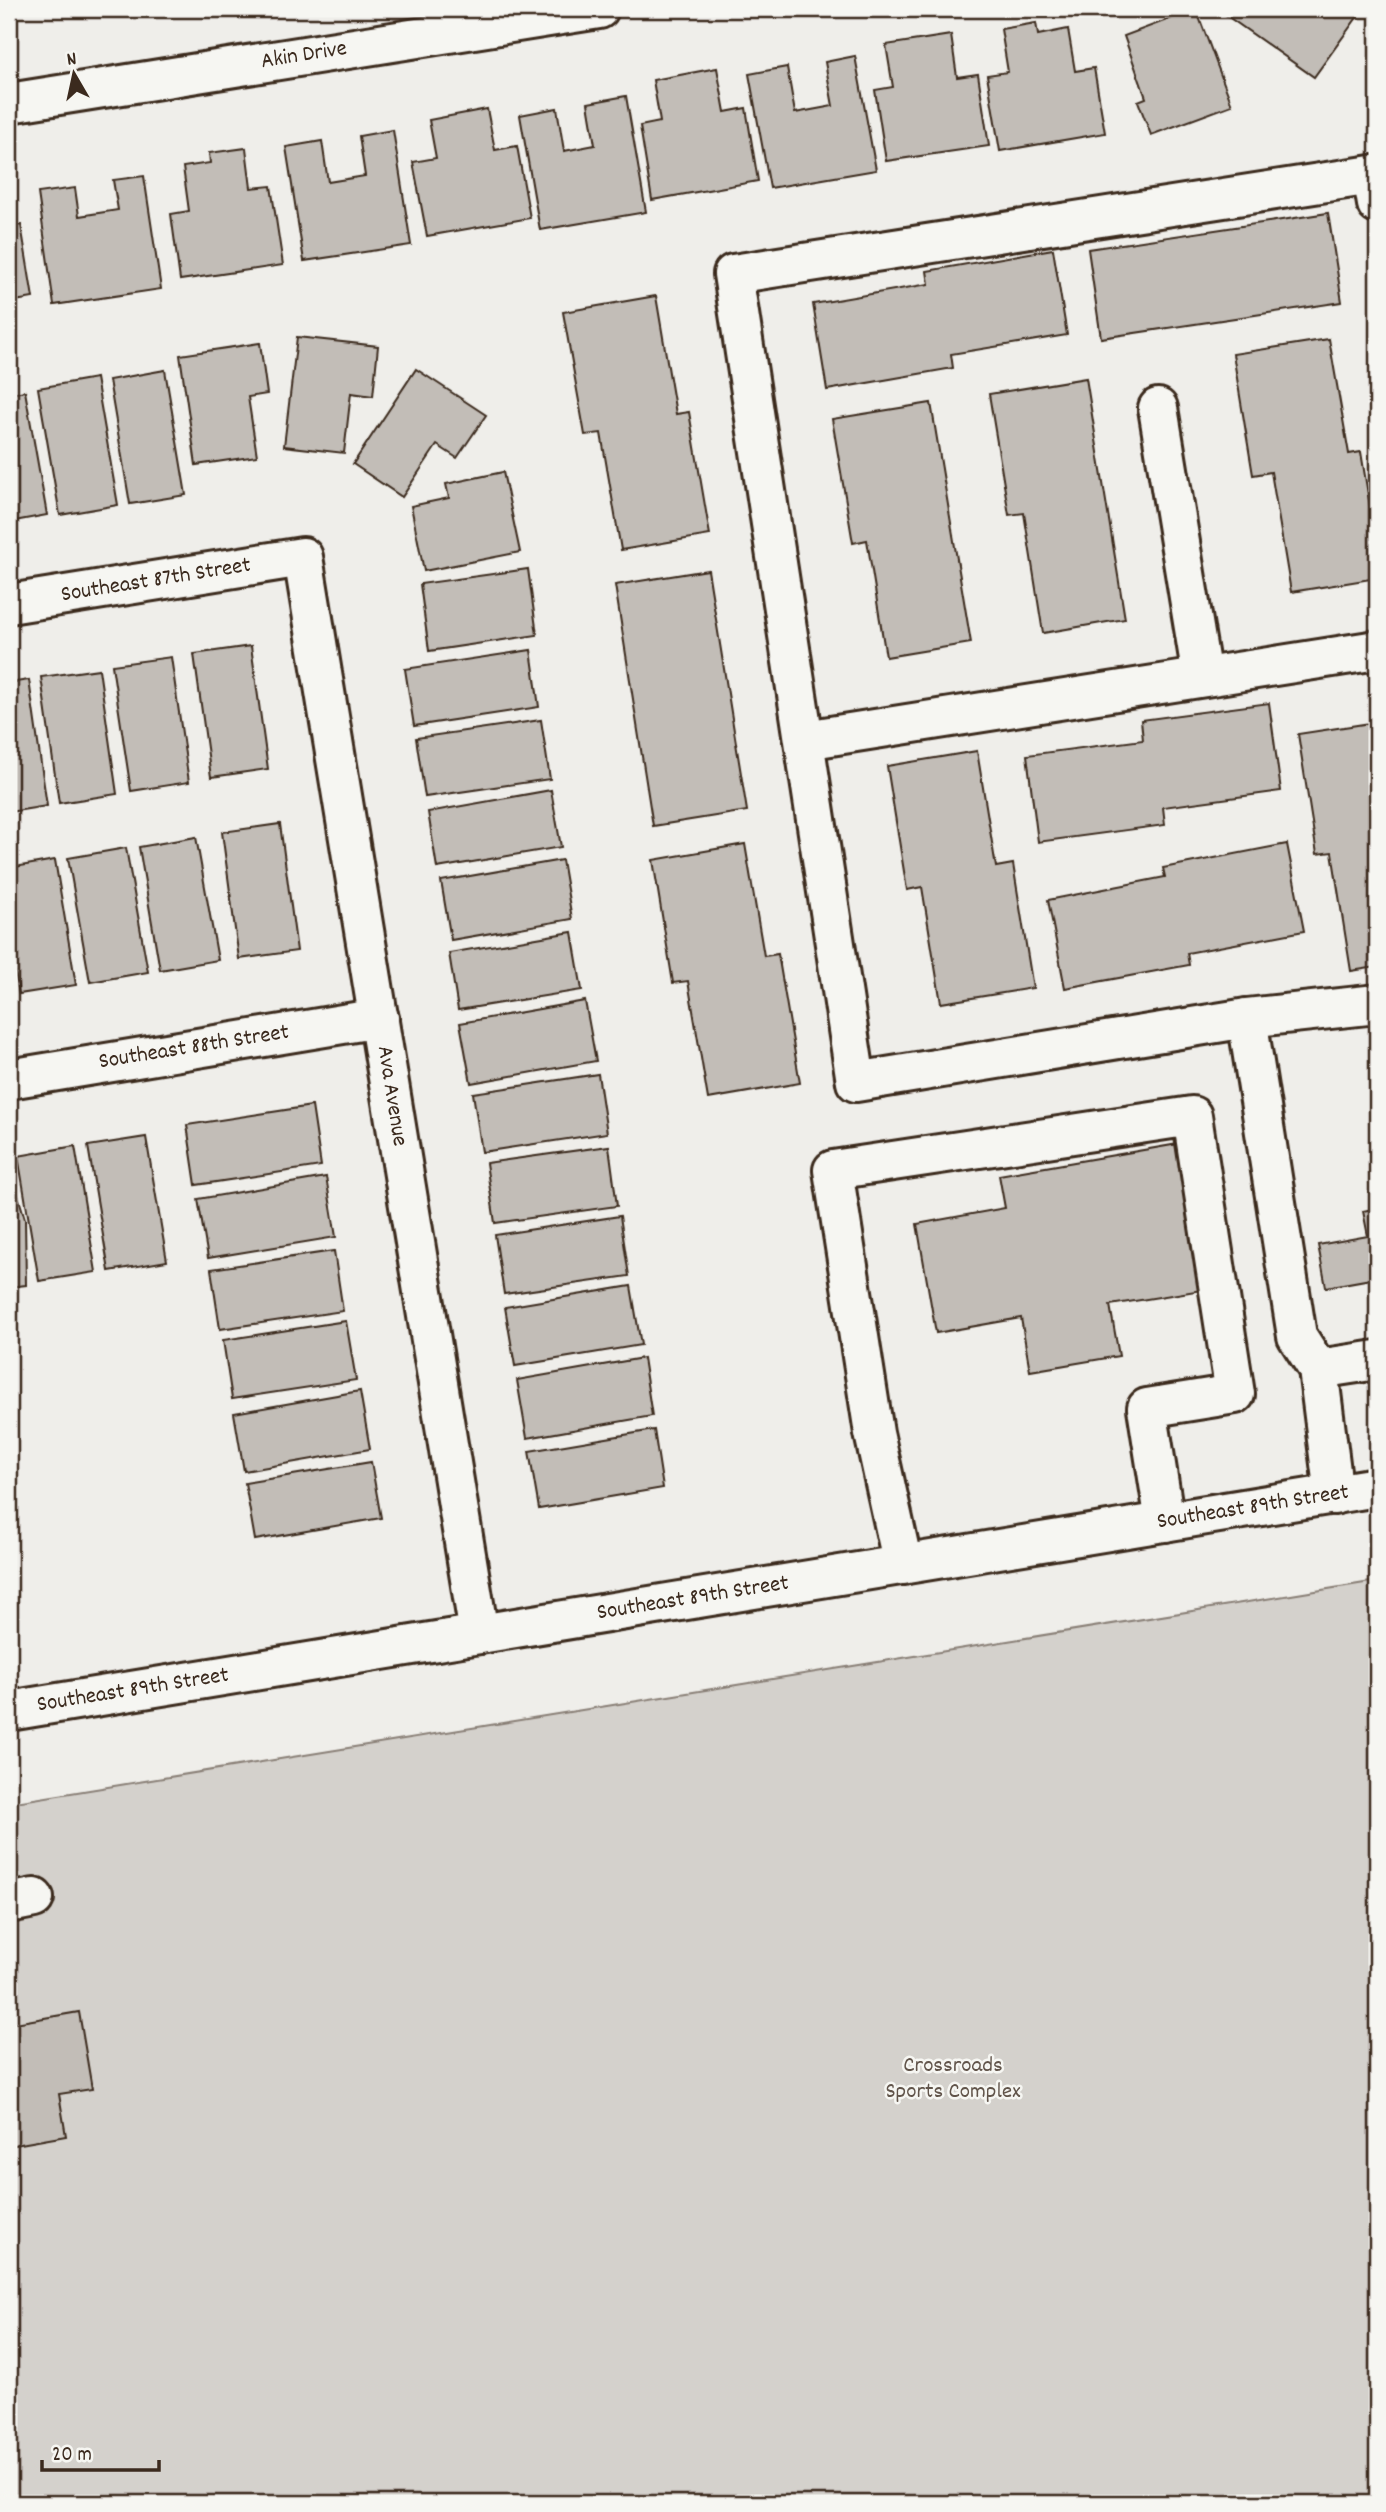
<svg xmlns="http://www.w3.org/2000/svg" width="1386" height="2512" viewBox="0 0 1386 2512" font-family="Dekko,sans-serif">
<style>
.green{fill:#d4d1cc;stroke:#887e75;stroke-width:2}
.building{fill:#c2bdb7;stroke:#3b2a1e;stroke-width:2}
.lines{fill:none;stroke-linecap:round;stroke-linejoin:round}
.minor-casing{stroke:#3b2a1e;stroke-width:44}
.major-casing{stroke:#3b2a1e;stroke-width:44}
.minor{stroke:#f6f6f2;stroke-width:38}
.major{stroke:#f6f6f2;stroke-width:38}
.labels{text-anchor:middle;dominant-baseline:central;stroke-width:5;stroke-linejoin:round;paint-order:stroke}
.street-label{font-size:23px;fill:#3b2a1e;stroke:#f6f6f2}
.park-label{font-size:23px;fill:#61544a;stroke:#f6f6f2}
</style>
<rect width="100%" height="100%" fill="#efeeea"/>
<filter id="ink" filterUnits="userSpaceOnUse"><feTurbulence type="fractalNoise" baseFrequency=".0143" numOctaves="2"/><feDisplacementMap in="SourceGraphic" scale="14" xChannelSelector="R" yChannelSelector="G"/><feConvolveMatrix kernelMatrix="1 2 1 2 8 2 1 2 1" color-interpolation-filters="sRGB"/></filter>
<g filter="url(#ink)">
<path class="green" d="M1377,1581V2503H9V1803Z"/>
<g class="building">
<path d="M1196,9L1232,105L1151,135L1138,101L1146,98L1124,36Z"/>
<path d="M1217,9H1363L1314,77Z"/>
<path d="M1036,23L1038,35L1068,29L1075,71L1094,68L1105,133L1000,151L987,75L1008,72L1001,29Z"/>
<path d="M951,35L957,77L978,74L989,146L886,161L875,90L893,87L886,45Z"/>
<path d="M855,56L876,170L770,188L749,74L787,67L795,113L833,106L825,62Z"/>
<path d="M717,68L725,112L746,108L758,181L652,200L640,126L660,122L653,80Z"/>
<path d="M626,96L646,212L540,230L520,115L557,108L564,151L595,145L588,103Z"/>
<path d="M487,109L495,150L517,146L530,218L427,236L413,162L436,158L429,120Z"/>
<path d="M393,130L411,245L304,261L286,147L322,141L328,182L365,176L359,136Z"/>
<path d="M246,148L251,188L271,186L283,265L180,280L171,214L189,211L183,167L210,163L209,153Z"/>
<path d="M144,176L161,289L54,305L38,193L75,188L79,216L118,210L113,180Z"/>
<path d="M1328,213L1342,302L1101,338L1088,249Z"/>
<path d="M21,225L33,298L9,302V227Z"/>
<path d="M1053,249L1067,335L951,354L953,368L827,390L813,304L929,284L927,271Z"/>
<path d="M656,296L676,414L689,412L710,535L621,550L601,433L585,435L563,312Z"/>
<path d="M297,337L378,346L373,396L351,393L344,453L284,446Z"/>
<path d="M1329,339L1349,454L1361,452L1377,549V578L1291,592L1271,472L1253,475L1233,354Z"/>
<path d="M260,343L267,394L248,397L257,456L196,465L180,355Z"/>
<path d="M416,369L486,415L457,458L437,445L402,497L353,464Z"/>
<path d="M165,370L186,495L130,504L109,380Z"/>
<path d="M96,378L118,505L60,515L38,388Z"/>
<path d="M1086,378L1125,619L1043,633L1024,513L1009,515L989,394Z"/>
<path d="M25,391L47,515L9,522V394Z"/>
<path d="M931,403L971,643L886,657L867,540L853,543L832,419Z"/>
<path d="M503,472L520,552L424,571L411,506L449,498L446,484Z"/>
<path d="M528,569L537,635L429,651L420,584Z"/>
<path d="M708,570L747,811L653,826L615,585Z"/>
<path d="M251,646L268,769L211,777L194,654Z"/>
<path d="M531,650L539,707L414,726L405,669Z"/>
<path d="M171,657L189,782L131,791L112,665Z"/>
<path d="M99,669L117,794L59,803L41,677Z"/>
<path d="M29,680L47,806L9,812V683Z"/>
<path d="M1269,703L1281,791L1163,807L1165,825L1038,842L1027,755L1143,740L1141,720Z"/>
<path d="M541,720L550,779L425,797L416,738Z"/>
<path d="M1377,722V967L1351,971L1332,852L1317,854L1298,734Z"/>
<path d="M977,751L996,867L1013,864L1033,988L941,1003L922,887L907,890L887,766Z"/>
<path d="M551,790L561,847L437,868L428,812Z"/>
<path d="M280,824L297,951L239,959L222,832Z"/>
<path d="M196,837L218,960L160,970L139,847Z"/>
<path d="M745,844L764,956L778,954L800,1083L708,1099L688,981L673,983L653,860Z"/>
<path d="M1287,844L1304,931L1187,953L1189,965L1065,988L1048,900L1165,877L1163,868Z"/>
<path d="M126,848L148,972L90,982L68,858Z"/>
<path d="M55,860L76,985L19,994L9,937V868Z"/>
<path d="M562,860L572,919L451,940L441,881Z"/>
<path d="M572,932L582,990L458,1010L449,953Z"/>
<path d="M585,1001L596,1061L471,1083L460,1023Z"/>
<path d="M598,1074L607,1133L482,1152L473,1093Z"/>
<path d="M312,1106L321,1166L196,1185L187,1125Z"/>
<path d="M146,1137L167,1261L109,1271L88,1146Z"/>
<path d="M1184,1143L1208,1289L1110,1305L1119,1356L1030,1371L1021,1318L936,1333L917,1224L1005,1208L999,1175Z"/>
<path d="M75,1146L96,1272L39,1281L18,1156Z"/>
<path d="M609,1146L617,1206L495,1223L486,1163Z"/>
<path d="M9,1166L25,1219L26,1285L9,1287Z"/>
<path d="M326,1177L336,1237L208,1258L198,1199Z"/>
<path d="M1377,1208V1291L1373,1292L1371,1279L1326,1287L1318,1245L1368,1236L1363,1211Z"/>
<path d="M620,1216L629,1276L504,1294L495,1235Z"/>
<path d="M334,1251L343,1311L220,1329L211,1269Z"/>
<path d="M631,1286L641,1345L515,1366L505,1307Z"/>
<path d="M346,1321L356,1380L232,1399L223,1340Z"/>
<path d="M643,1358L652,1416L527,1438L517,1380Z"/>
<path d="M360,1391L370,1449L244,1471L234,1413Z"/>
<path d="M654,1430L663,1488L539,1509L529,1451Z"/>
<path d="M371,1462L381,1518L255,1540L245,1483Z"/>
<path d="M79,2012L92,2089L59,2094L66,2136L9,2146V2024Z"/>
</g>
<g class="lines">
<g class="minor-casing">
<g id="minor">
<path d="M9,103L599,9"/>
<path d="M1158,408L1202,677"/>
<path d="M9,604L303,557L479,1634"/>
<path d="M805,740L1377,650"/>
<path d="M1247,1018L1377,1004"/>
<path d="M9,1079L379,1018"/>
<path d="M1318,1369L1377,1360"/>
<path d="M1334,1495L1318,1369L1297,1336L1247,1018L856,1082L733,274L1372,175L1377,204"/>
<path d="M903,1565L874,1433L833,1170L1192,1116L1235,1394L1147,1408L1165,1522"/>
<path d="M9,1903L34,1898"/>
</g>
</g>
<g class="major-casing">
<path id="major" d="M9,1711L1377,1487"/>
</g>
<use href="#minor" class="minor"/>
<use href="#major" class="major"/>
</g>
</g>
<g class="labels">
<g class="street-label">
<text transform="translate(304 56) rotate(-9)">Akin Drive</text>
<text transform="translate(156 581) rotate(-9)">Southeast 87th Street</text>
<text transform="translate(194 1048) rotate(-9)">Southeast 88th Street</text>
<text transform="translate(391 1096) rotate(81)">Ava Avenue</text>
<text transform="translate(1253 1508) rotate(-9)">Southeast 89th Street</text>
<text transform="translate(693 1599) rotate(-9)">Southeast 89th Street</text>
<text transform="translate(133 1691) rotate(-9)">Southeast 89th Street</text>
</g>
<g class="park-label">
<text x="953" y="2066">Crossroads<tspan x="953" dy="26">Sports Complex</tspan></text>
</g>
</g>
<rect width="1386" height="2512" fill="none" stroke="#f6f6f2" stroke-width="35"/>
<rect x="18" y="18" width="1351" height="2477" fill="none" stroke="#3b2a1e" stroke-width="2.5" filter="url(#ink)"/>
<g transform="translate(74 74) rotate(351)" stroke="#f6f6f2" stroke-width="5" paint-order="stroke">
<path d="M0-5L12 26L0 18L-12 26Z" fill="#3b2a1e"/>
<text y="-10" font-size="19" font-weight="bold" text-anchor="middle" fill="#3b2a1e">N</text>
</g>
<path d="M42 2460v10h117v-10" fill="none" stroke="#3b2a1e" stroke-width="3.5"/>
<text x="52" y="2460" font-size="21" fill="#3b2a1e" stroke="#f6f6f2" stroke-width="5" paint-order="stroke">20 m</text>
</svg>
